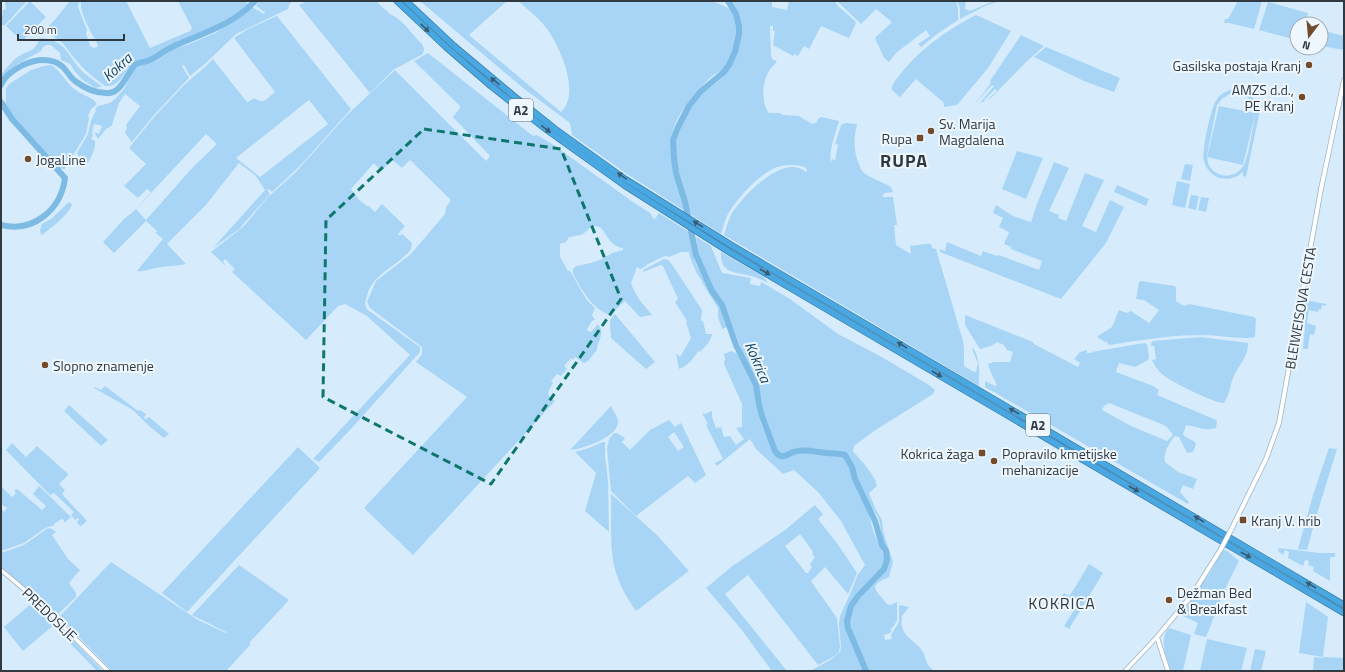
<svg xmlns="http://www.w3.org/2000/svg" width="1345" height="672" viewBox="0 0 1345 672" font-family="'Titillium Web',sans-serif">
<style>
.green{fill:#a8d5f6;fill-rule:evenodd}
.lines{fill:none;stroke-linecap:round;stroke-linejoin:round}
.river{stroke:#7dbbe5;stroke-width:6}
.tertiary-casing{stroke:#9eb3c3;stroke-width:5}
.secondary-casing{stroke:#9eb3c3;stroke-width:5.5}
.motorway-casing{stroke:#4080a9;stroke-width:7}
.tertiary{stroke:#fff;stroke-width:3.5}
.secondary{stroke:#fff;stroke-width:4}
.motorway{stroke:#49a7e2;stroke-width:5.5}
.secondary-bridge-casing{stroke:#9eb3c3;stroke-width:5.5;stroke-linecap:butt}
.secondary-bridge{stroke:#fff;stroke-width:4}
.oneway{fill:#385a70}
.marked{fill:none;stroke:#0f766e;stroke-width:3;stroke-dasharray:8 5;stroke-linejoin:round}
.poi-dot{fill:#734b2a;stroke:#eef7fe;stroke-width:1.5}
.labels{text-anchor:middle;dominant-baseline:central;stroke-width:4;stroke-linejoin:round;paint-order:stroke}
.shield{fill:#eef7fe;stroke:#697278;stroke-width:1}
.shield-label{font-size:13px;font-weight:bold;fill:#30393f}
.poi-label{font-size:14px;fill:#30393f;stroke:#eef7fe;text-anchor:start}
.street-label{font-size:14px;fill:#30393f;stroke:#eef7fe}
.water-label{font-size:15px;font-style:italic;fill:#164663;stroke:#eef7fe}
.quarter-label{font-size:16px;letter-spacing:1px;fill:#30393f;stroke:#eef7fe}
.district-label{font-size:18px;font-weight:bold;letter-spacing:1px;fill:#30393f;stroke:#eef7fe}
</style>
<rect width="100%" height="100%" fill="#d6ecfc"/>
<g class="green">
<path d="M5,1H27L5,25L1,26L3,10L6,9Z"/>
<path d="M30,1L46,17L22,41L6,26Z"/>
<path d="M70,1H79L78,7L87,30L86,33L90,46L94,48L97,47L98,45C92,34 79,12 81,1H126L150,48L190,31L192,28L178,1H244L248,4L245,8L204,33L132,65C122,73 121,87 105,86C94,78 84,70 76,60C67,50 67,45 54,37L55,36H53L47,33L39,35V34L53,22Z"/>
<path d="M259,1H292L289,5L288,9L236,34L206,63L190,76L184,65L182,66L189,78L154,115L132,142L125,133L127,128L126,125L140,106L125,94L119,103L112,125L110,127L106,129L98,139L94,132L99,134L102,126L94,124L92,133L93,136L91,139L95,141C96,151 90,158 86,166H85L77,153L88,134L91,121L96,110L95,109L98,106L110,103L115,99L124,89L133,71L138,67L149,62L156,61L173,49L187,45L215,33L238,19L252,7L264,14L265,12L256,6Z"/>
<path d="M307,1H376L390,14L397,18L406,26L416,38L422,44L424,49L423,54L393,70L370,93L299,5Z"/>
<path d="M420,1H507L469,35L561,112C581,93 560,47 547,29C540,19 527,9 518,1H711C717,3 723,5 728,8C743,20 736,51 727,65C722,72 715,73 710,78C698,89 679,112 674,127C666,155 679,184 685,211L627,174L572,135L570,123L523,88Z"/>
<path d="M731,1H772V7L787,10L789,1H834L839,7L855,21L856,23L849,38L821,26L809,49L804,46L798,56L794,54L793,56L773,45L775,31H773V26H770L771,55L772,59L777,61C775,65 771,67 769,71C762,82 761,103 769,113H780L783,115L799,116L812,124L817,122L818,119L821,117L839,121C836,132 828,153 831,162L832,159L835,160L838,145L835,144L841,125L846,123L857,124C854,138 853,150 859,164C860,167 861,170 863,172C869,178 884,182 891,187L893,192L885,193L882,196L884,197H893L897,225H894L896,245L911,254L910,245C916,247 924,243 931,244L932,248L936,249L963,341L964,350V366L972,371L976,372L978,363L972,349L973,348C981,360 979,372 979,386L724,235C726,229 728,221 731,215C741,197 784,152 806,172L807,170L805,167C798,165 789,164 781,166C762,170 736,199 727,216C724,222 723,228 721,234L690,214C684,190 671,166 675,140C676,135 679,129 682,124C686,116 690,107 696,100C703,92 713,86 721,79C743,57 747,26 731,1Z"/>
<path d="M837,1H956L958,8V20L937,34L921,47L918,44L930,36L926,30L896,53L889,62L884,58L875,38L892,22L876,9L861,24Z"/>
<path d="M957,1H966L965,9L970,11L994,1H999L985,6L960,19V8Z"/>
<path d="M1238,1H1262L1254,29L1229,23H1224L1225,19H1228Z"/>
<path d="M1268,2L1308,13L1305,24H1297V40L1259,30Z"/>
<path d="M976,15L1011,31L988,68L957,105L944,107V104L943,102L916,79L900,97L892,90C891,85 895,81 898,77C918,50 947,30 976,15Z"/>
<path d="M277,16L351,109L300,166L272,192L269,189L267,190L270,194L239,229L213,248L265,190L255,175L239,163L205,206L167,244L186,264C176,266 166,266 156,268C149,269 144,272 137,271L163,239L156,233L157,231L146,221L114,253L103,242L124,219L134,211L151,192L147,189L138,198L124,186L146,164L129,148L155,116L184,85L205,67L213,59L246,101L248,102L254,98C265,105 266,99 275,92L234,38L248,29ZM309,100L328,124L260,177L236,158ZM206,134L217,144L193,167L146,220L136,209Z"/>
<path d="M1321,30L1344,36V50L1321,46Z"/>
<path d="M1021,35L1044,46L1025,63L992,97L986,101L997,91L995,89L984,100L985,101L980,103L994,86L992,85L975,104L991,83L990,81Z"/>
<path d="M40,38C67,40 67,56 84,73C90,78 96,82 102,86L95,88L83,80L75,72L70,64L61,60L60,53L51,45H47L43,47L41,51L21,62L14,67L1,84C1,81 0,77 2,74C4,70 14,59 19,56C29,50 35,52 39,39Z"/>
<path d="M1046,47L1120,78L1114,92L1084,81L1034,57Z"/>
<path d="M428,53L533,136L537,135L552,144L633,202L650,213L653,218L655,219L659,213L689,232L695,262L711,292L719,304L727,327L722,329L718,317V308L703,284L701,279L697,274L690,257L689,252H681L669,257L665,256L648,264L641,269L637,267L631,283C635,296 644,305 652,315L640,317L625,301L610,315C591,308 582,290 573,274V269L576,266L591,263L602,259L612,253L623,250V248C606,246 606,225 595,226C590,226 588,231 584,233C581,236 573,236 569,237L566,242L560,244V257L568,271H570L586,299L595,308L592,315L595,320L592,321L587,329L588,331L591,332L598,324C606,334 597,341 597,350L588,361L584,363L575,357L573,360L571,358L564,366L567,369L561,376L557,374L551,381L553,383L548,392L549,396L555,401L413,555L364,508L467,397L416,362L422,354V347L370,308L367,302L376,281L411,254L445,214L446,207L451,200L410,160L402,168L392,160L381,171L374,163L351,189L359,200L367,206H369L375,212L382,204L405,226L398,234L400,236L402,234L412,243L411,249C398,267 373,272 367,296C365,302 364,306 368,310L417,345L420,347V352L350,430L319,462L313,459L410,355L367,316L345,304L338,306L306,340L232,272L235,269L225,259L223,261L226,266L211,252L245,225L267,198L295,173L346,116L395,70L486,161L490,156L453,117L460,108V106L414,61Z"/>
<path d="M51,65C58,68 67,83 73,88C80,95 92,96 97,104L91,109L88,116L89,118L86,134L64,170L62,168L61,170L14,119L6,104V89L9,84L31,70L44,66Z"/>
<path d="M1239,89C1252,92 1255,104 1261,105L1246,177L1243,176V172C1230,184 1209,180 1204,161C1201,153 1211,106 1217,99C1222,92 1230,89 1239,89ZM1232,93C1245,92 1255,100 1255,113L1219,106L1207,157L1243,165L1255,115C1253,127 1249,154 1244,165C1239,174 1227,179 1217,173C1210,170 1207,163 1207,155L1217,105L1223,98Z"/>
<path d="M1017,151L1043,158L1026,199L1002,189Z"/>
<path d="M1054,162L1069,168L1049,211L1059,215L1058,218L1066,221L1085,173L1104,180L1082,226L1096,232L1110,200L1124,207L1106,243L1061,299L940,252V249L945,251L947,242L981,256L983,251L997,256L999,255L1039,270L1042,261L1011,249V247L1004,244L1009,232L999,227L1003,218L993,213L996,205L1013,216L1031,222L1037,204Z"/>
<path d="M1185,164L1193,165L1190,181L1181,179Z"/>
<path d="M1177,181L1190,184L1185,208L1172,205Z"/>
<path d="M1117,185L1149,199L1146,206L1114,192Z"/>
<path d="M1191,195L1199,196L1196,210L1188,208Z"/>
<path d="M1201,197L1209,198L1206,212L1198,210Z"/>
<path d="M69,202L72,204C70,214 51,228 42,235L41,234L40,230L42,224L51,219Z"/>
<path d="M696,237L711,246L722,273L751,278L750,284L760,286L761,282L790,299L838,334L880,356L929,385L935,390L933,394L874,431L854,446L853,451C860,460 875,474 877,486L869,493L876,510L882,520L883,531L893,562L889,577C866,586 876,590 887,604L890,605L897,602V620L894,626L890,629L892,630L890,633L884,635L885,640L892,639L891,635L899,622V607L900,605L909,607L902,616C899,638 914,638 923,652C928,662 924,662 934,671H868L867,670L853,635L849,618L856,600L886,569L889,561L887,549L883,540L879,519L862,490L853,467L847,456L843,452L824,451L815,448H805L796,450L783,455L777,451L767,421L761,409L757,383L743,353L726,309L715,291L701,262L698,254Z"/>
<path d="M721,252L764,277L768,283C761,279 755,277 747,275C732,272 720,272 721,252Z"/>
<path d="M664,259L668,260L671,263L702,310L701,321H703L706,334H712C711,341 705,347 700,352L698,351C693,359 688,366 679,369L676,353L680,357L691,338L686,322L687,321L675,302L678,299L663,266L661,265L643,272V270Z"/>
<path d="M1141,281L1175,286L1176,288V301C1181,304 1184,308 1189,304L1254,317L1256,319L1255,337C1242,340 1218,335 1204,335C1172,335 1140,340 1109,345L1107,342H1105L1098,338V336L1112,327L1119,310L1127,313L1131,311L1149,323L1159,310L1144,300L1136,299L1139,282Z"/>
<path d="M1305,300L1326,304V306L1322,305L1321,310L1319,309L1318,312L1309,310L1307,323L1316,326L1314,335L1310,334L1308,349H1303L1305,327L1300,326Z"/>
<path d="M615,314L655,362L646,369L611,338C611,329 607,320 615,314Z"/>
<path d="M965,315L1033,342L1034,344L1078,367L1080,363L1074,359L1080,352L1087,350V353H1091L1092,352L1144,343L1147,344L1149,357L1148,360L1135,367L1119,363L1116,372L1153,386L1159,390L1157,395L1216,420L1217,422L1216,428C1205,432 1197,426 1186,425L1183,434C1186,439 1193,439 1196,444L1193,452L1187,453L1179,437L1175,436C1169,443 1163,453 1165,462L1178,472L1197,479L1193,489L1183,485L1180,492L1189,502L1188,504L985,387V381L995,386L997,385L991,373L988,364L994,362H1010L1013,352L1007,350L1004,345L997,342L991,346L980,349L965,325ZM1109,403L1164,425L1167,427L1173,435L1167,441L1131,426L1102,410L1104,406Z"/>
<path d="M1201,337L1248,343C1249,356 1238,366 1233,378C1230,387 1229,395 1224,403C1216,404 1174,383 1166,377C1160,373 1155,367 1152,360L1156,359L1154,346H1151V343L1153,341Z"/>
<path d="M731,351L738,354L754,386L756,405L762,426L768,434L772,449L779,457L782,458L799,451H805L831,455L837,454L844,457L851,468L854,483L868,510L873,531L884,556V563L881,570L859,592L850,605L845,623L855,652L864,671H810L832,659L840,652L841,646L839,624L840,616L851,592L857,576L865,565L841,521L818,492L794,470L783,474L756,449L750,439L717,466L715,463L723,459L706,425L708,424L702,413L705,414L712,411V417L716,428L721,427L724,437L730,436L736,445L744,439L736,428L742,427V404L724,364L725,359L724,354Z"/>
<path d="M105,386L138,411L140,410L146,414L144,418L146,419L149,417L169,434L164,438L149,426L133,410L94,388L95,387L101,390Z"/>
<path d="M69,405L108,440L101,446L64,411Z"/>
<path d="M611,406C613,411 619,418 618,423C616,438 582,449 570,450Z"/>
<path d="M669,420L675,427L681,423L706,475L695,483L688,476L636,516L611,491L607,449L609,439L614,433H617L625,438L622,442L630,450L650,430ZM674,432L684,447L678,451L668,437Z"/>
<path d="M603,442H605V456L608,481L609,532L585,511L596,473L575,452L589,448Z"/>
<path d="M12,443L26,457L37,446L68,474V475L59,484L65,490L62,494L87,521L81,526L79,525L77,522L79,519L78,518L75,520L71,515L74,512L54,493L50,495L49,494L6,450Z"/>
<path d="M298,447L320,468L187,612L162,593Z"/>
<path d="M1329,448L1337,449L1316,517L1307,550L1298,549L1313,495Z"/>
<path d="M1,486L12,497L16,493L14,491L17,489L42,510L46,506L33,494L39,486L71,517L64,523V520L61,519L54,524L55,525L45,528L24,543L1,551V509L4,512L7,508L1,504Z"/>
<path d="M611,494L657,535L689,571L636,611C629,601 622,590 618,578C608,554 612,520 611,494Z"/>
<path d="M815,505L823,514L818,519L839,546L857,573L848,594L825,567L811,581L837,618L840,647L839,652L835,656L818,665L748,575L725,594L787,671H772L741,629L706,588L731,567L785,530ZM800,534L813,552L812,554L815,557L810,564L812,567L808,573H806L785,546Z"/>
<path d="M48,528L52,529L56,532L52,535L68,559L80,570L69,583L76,593V597L57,615L35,595L1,567V553L24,545Z"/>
<path d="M1279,548L1320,553H1335V557H1330V581L1313,571L1314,567L1308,565L1309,561L1305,560L1303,566L1288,558L1289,552L1285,550L1283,555L1278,551Z"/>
<path d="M1223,550L1227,551L1239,561L1225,589L1206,637L1194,634L1198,623L1181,615L1211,571Z"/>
<path d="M111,562L198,620L226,633V632L192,615L239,565L289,600L249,643L251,644L226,671H112L59,617Z"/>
<path d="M1089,564L1103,573L1069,629L1064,626L1078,604L1069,598L1062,607L1056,603L1064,593L1069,596L1074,589Z"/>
<path d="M33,602L56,623L23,651L4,627Z"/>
<path d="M1306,602L1328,617L1323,657L1299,653Z"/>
<path d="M1169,628L1191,635L1183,671H1171C1167,657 1158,640 1169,628Z"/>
<path d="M66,633L103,671H97L63,636Z"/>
<path d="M1207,639L1247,648L1241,671H1200Z"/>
<path d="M1255,649L1266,651L1261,671H1250Z"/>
<path d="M1314,657L1323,658L1324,657L1344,658L1343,671H1313Z"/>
</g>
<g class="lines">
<g class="river">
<path d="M728,1L736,14L739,26V34L735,52L729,65L724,72L700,92L689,106L678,127L673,140L674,158L676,173L685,202L696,255L712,291L722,305L736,345L756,385L759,405L762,416L775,451C777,453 779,457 783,456C787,456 793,451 798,451C809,449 816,452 826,453C833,454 838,453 845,455L852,467L855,479L875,521L882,545L886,551L887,560L884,569L858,596L851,606L847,621L848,628L866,671"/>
<path d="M1,85C5,75 14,70 23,65C36,59 52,57 63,67C67,71 70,77 75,81C83,87 95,93 106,93C121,95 126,74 135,65C139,62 147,62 152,59C158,56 164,51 170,48C200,34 232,26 255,1"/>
<path d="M1,102L12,119L65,178C61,210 33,233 1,225"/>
</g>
<g class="tertiary-casing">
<g id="tertiary">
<path d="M1,570C40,601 73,637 108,671"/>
<path d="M1125,671L1157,637"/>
</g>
</g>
<g class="secondary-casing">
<g id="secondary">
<path d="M1232,528L1266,459L1279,423L1321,189L1344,80"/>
<path d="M1168,671L1157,637L1192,595L1221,549"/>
</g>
</g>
<g class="motorway-casing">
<g id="motorway">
<path d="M397,1L446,47L491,86L547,130L624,185L731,253L1344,613"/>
<path d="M406,1L454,46L515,97L555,129L625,179L731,245L1344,605"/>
</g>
</g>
<use href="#tertiary" class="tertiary"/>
<use href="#secondary" class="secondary"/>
<use href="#motorway" class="motorway"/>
<g class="secondary-bridge-casing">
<path id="secondary-bridge" d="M1221,549L1232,528"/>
</g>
<use href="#secondary-bridge" class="secondary-bridge"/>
</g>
<defs><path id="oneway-solid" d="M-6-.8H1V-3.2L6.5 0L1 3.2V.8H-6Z"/></defs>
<g class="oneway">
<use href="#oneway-solid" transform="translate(425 28) rotate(43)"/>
<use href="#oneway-solid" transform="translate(495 81) rotate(-141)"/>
<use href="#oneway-solid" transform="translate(546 129) rotate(37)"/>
<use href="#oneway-solid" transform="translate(622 176) rotate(-145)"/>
<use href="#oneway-solid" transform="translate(698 224) rotate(-148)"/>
<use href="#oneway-solid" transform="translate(765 272) rotate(30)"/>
<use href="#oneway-solid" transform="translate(902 345) rotate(-149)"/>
<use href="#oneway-solid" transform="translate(937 374) rotate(30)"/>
<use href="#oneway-solid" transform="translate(1014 411) rotate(-150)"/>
<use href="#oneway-solid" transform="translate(1134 489) rotate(30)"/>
<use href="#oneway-solid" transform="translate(1199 519) rotate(-150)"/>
<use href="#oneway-solid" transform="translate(1246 555) rotate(30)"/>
<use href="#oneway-solid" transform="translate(1311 585) rotate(-149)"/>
</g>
<path class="marked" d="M424,129L561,149L621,299L491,484L323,397L326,220Z"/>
<g class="poi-dot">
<circle cx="1309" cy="65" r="4"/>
<circle cx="1302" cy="97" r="4"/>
<circle cx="931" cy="131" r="4"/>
<rect x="916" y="134" width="8" height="8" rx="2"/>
<circle cx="28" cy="159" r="4"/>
<circle cx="45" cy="365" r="4"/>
<rect x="978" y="449" width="8" height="8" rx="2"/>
<circle cx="994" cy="461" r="4"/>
<rect x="1239" y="516" width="8" height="8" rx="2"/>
<circle cx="1169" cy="600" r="4"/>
</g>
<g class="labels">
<g class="shield">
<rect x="509" y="99" width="24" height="22" rx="3"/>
<rect x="1026" y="414" width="24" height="22" rx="3"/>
</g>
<g class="shield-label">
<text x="521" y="110">A2</text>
<text x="1038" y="425">A2</text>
</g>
<g class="poi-label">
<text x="1301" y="65" text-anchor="end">Gasilska postaja Kranj</text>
<text x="1294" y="89" text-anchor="end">AMZS d.d.,<tspan x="1294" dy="16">PE Kranj</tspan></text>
<text x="939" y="123">Sv. Marija<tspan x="939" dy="16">Magdalena</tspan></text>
<text x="912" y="138" text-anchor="end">Rupa</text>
<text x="36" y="159">JogaLine</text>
<text x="53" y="365">Slopno znamenje</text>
<text x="974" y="453" text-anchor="end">Kokrica žaga</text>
<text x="1002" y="453">Popravilo kmetijske<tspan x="1002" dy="16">mehanizacije</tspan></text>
<text x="1251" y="520">Kranj V. hrib</text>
<text x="1177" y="592">Dežman Bed<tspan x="1177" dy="16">&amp; Breakfast</tspan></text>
</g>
<g class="street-label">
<text transform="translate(1300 308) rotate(-80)">BLEIWEISOVA CESTA</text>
<text transform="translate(50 614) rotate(44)">PREDOSLJE</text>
</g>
<g class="water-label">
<text transform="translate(117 67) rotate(-42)">Kokra</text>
<text transform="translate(758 362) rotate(67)">Kokrica</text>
</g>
<g class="quarter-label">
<text x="1062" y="603">KOKRICA</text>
</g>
<g class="district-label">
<text x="904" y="160">RUPA</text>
</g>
</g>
<rect width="1345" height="672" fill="none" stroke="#30393f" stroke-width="4"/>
<g transform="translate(1309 36) rotate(196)"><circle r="19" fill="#eef7fe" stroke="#a2abb2"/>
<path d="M0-3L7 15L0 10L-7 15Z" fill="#734b2a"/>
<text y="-6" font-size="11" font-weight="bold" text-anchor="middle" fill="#30393f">N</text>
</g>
<path d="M18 34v6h106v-6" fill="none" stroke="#30393f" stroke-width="2"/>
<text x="24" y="34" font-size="12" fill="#30393f" stroke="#eef7fe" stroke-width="3" paint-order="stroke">200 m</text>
</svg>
